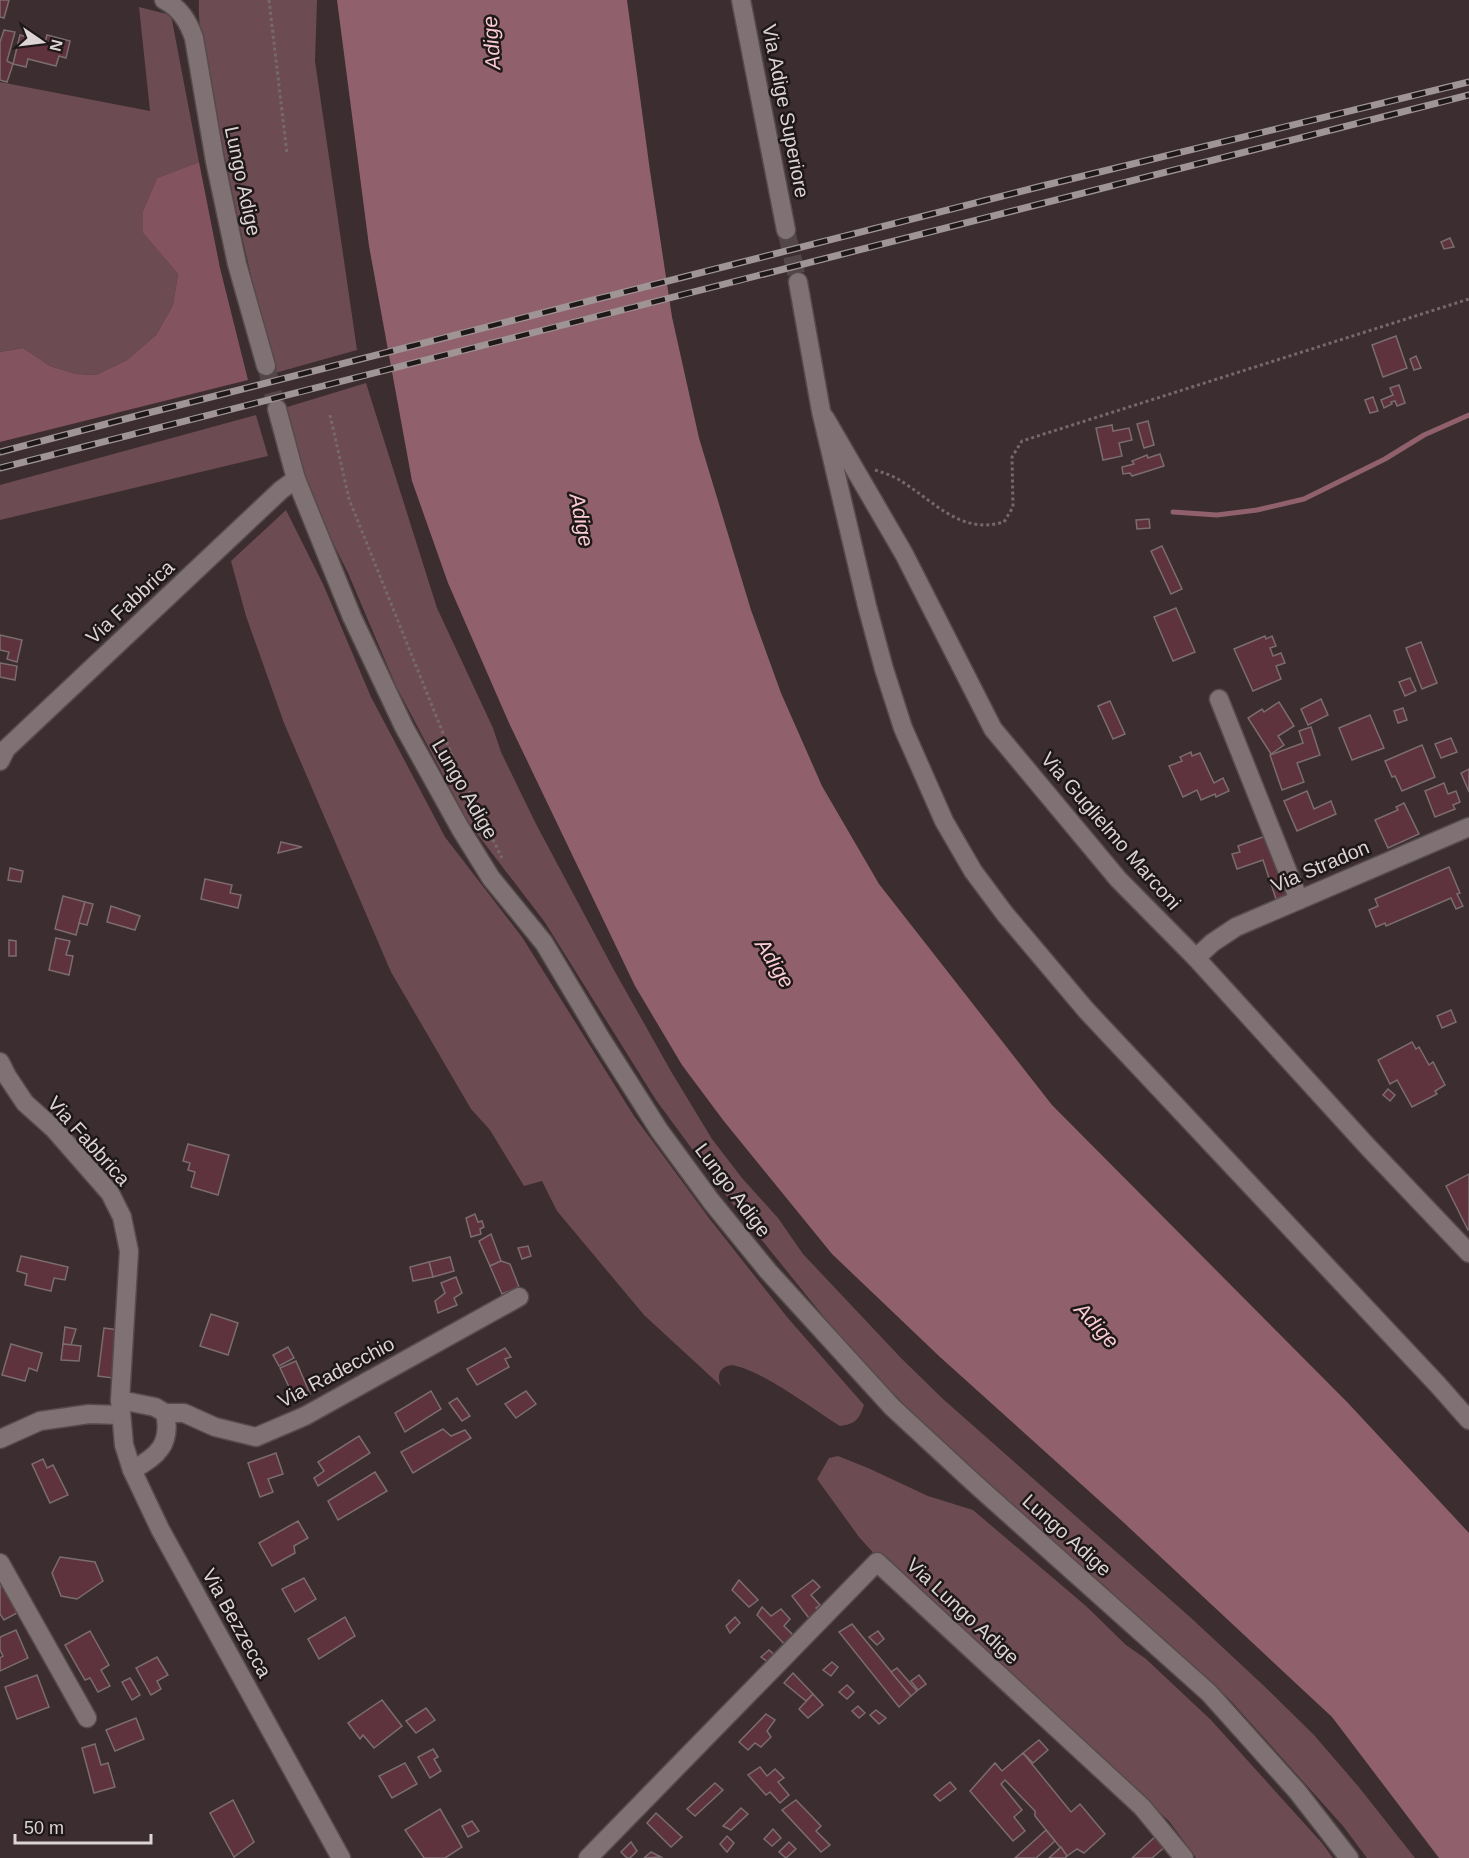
<svg xmlns="http://www.w3.org/2000/svg" width="1469" height="1858" viewBox="0 0 1469 1858" font-family="Arial,sans-serif">
<style>
.green{fill:#6d4b52}
.forest{fill:#83545f}
.water{fill:#90616c}
.lines{fill:none;stroke-linecap:round;stroke-linejoin:round}
.stream{stroke:#90616c;stroke-width:5}
.building{fill:#5e333e;stroke:#7b6c6f;stroke-width:1.5}
.street-tunnel{stroke:#534649;stroke-width:18;stroke-dasharray:18 9;stroke-linecap:butt}
.secondary-tunnel{stroke:#534649;stroke-width:18;stroke-dasharray:18 9;stroke-linecap:butt}
.street-casing{stroke:#554b4d;stroke-width:21}
.secondary-casing{stroke:#554b4d;stroke-width:21}
.path{stroke:#76696c;stroke-width:3;stroke-dasharray:3 3;stroke-linecap:butt}
.street{stroke:#807174;stroke-width:18}
.secondary{stroke:#807174;stroke-width:18}
.rail-casing{stroke:#9f9496;stroke-width:7}
.rail{stroke:#1e1819;stroke-width:4.5;stroke-dasharray:14;stroke-linecap:butt}
.labels{text-anchor:middle;dominant-baseline:central;stroke-width:5;stroke-linejoin:round;paint-order:stroke}
.street-label{font-size:20px;fill:#dcd3d5;stroke:#1e1819}
.water-label{font-size:21px;font-style:italic;fill:#fcccd6;stroke:#1e1819}
</style>
<rect width="100%" height="100%" fill="#3b2d30"/>
<g class="green">
<path d="M199,0H317L315,61L357,350L275,373C253,287 233,201 216,113C210,78 197,36 199,0Z"/>
<path d="M139,7L171,15L199,162L157,178L143,211V233L178,274L173,305L156,335L127,360L96,375L76,374L50,366L23,348L0,352V82L150,111Z"/>
<path d="M366,383L437,608L493,728L501,752L536,824L614,970L672,1073L712,1139L742,1178L778,1218L803,1254L901,1358L943,1399L1190,1617L1263,1685L1314,1735L1358,1786L1415,1858H1367L1343,1826L1231,1701L1163,1638L1143,1624L1105,1586L989,1488L971,1468L933,1434L849,1348L731,1202L656,1100L544,921L468,822L396,686L348,573L303,483L284,408Z"/>
<path d="M256,415L268,456L0,520V485Z"/>
<path d="M286,510L323,584L371,697L445,837L522,937L634,1116L709,1218L787,1317L864,1405C859,1419 856,1424 840,1426C813,1409 766,1373 736,1366C730,1364 723,1367 720,1372C718,1377 719,1381 721,1386L644,1315L557,1211L542,1181L524,1186L490,1130L471,1109L391,972L284,723L246,616L231,561Z"/>
<path d="M838,1456L868,1468L928,1496L973,1510L1086,1606L1126,1645L1146,1659L1211,1720L1322,1843L1333,1858H1196L1169,1821L1135,1790L887,1568L859,1537L817,1479L829,1458Z"/>
</g>
<path class="forest" d="M199,162L220,268L248,380L0,442V352L23,348L50,366L76,374L96,375L127,360L156,335L173,305L178,274L143,233V211L157,178Z"/>
<path class="water" d="M337,0H627L650,171L672,317L699,438L751,610L781,693L822,786L879,884L1052,1105L1348,1403L1469,1533V1858H1439L1332,1717L1122,1521L940,1357L832,1254L723,1120L682,1065L635,986L509,723L448,583L412,481L369,246Z"/>
<g class="lines">
<path class="stream" d="M1173,512L1217,515L1257,510L1304,499L1385,459L1424,435L1469,415"/>
</g>
<g class="building">
<path d="M0,0H9L4,18L0,17Z"/>
<path d="M4,30L15,32L7,61L13,64L7,82L0,80V42Z"/>
<path d="M20,35L45,42L47,35L70,41L66,58L59,56L56,66L28,59L26,67L13,64Z"/>
<path d="M1450,238L1454,247L1444,249L1441,242Z"/>
<path d="M1396,336L1407,368L1383,377L1372,345Z"/>
<path d="M1416,356L1421,368L1414,370L1410,359Z"/>
<path d="M1399,385L1405,403L1397,406L1395,401L1391,402L1392,404L1384,408L1381,400L1393,395L1390,388Z"/>
<path d="M1373,397L1378,411L1370,413L1365,400Z"/>
<path d="M1148,421L1154,445L1144,448L1137,424Z"/>
<path d="M1112,425L1113,431L1129,428L1132,440L1119,443L1122,456L1103,460L1096,428Z"/>
<path d="M1160,454L1164,466L1132,476L1130,473L1123,474L1122,467L1134,464L1132,461L1147,455L1148,458Z"/>
<path d="M1149,519L1150,528L1137,529L1136,520Z"/>
<path d="M1162,546L1182,589L1171,594L1151,551Z"/>
<path d="M1176,608L1195,652L1173,661L1154,617Z"/>
<path d="M0,635L22,640L17,662L7,659L9,652L0,650Z"/>
<path d="M1265,636L1266,639L1272,636L1276,646L1270,648L1273,656L1281,653L1285,663L1276,666L1281,679L1253,691L1234,649Z"/>
<path d="M1421,642L1437,683L1422,689L1406,648Z"/>
<path d="M0,663L17,666L15,680L0,677Z"/>
<path d="M1410,678L1416,691L1405,696L1399,682Z"/>
<path d="M1321,699L1328,715L1308,725L1301,709Z"/>
<path d="M1110,701L1125,734L1113,739L1098,706Z"/>
<path d="M1279,702L1294,726L1278,736L1284,745L1271,754L1248,718L1262,709L1264,712Z"/>
<path d="M1403,708L1407,720L1398,723L1394,711Z"/>
<path d="M1370,715L1384,748L1352,760L1339,728Z"/>
<path d="M1311,727L1320,755L1297,763L1304,782L1282,790L1270,755L1303,743L1299,731Z"/>
<path d="M1451,738L1457,752L1441,758L1435,744Z"/>
<path d="M1422,745L1435,777L1402,791L1395,776L1392,777L1385,761Z"/>
<path d="M1191,752L1192,756L1200,753L1214,783L1223,778L1229,791L1216,797L1215,794L1201,800L1197,790L1183,797L1169,766L1182,761L1180,757Z"/>
<path d="M1469,769V792L1461,773Z"/>
<path d="M1444,783L1448,794L1456,791L1460,802L1453,805L1455,809L1435,817L1425,791Z"/>
<path d="M1307,791L1314,809L1331,801L1336,814L1297,831L1284,801Z"/>
<path d="M1404,803L1419,834L1388,848L1375,820L1398,810L1396,807Z"/>
<path d="M1271,834L1292,893L1276,899L1263,860L1237,869L1232,854L1240,852L1238,846Z"/>
<path d="M281,842L302,847L278,853Z"/>
<path d="M1449,867L1460,893L1457,894L1463,906L1456,909L1451,898L1386,926L1385,923L1376,927L1369,910L1378,906L1375,899Z"/>
<path d="M10,868L23,871L21,882L8,880Z"/>
<path d="M205,879L232,885L230,893L241,895L238,908L201,899Z"/>
<path d="M63,896L85,902L76,935L55,929Z"/>
<path d="M85,902L93,904L87,925L79,923Z"/>
<path d="M111,906L140,916L135,930L107,922Z"/>
<path d="M56,938L70,941L66,955L73,956L69,975L49,970Z"/>
<path d="M9,940L16,941V956H9Z"/>
<path d="M1451,1010L1456,1022L1442,1028L1437,1016Z"/>
<path d="M1412,1042L1416,1049L1419,1047L1429,1065L1433,1062L1445,1085L1435,1091L1437,1094L1412,1107L1397,1080L1390,1084L1378,1060Z"/>
<path d="M1388,1089L1395,1095L1390,1101L1383,1095Z"/>
<path d="M188,1144L229,1155L218,1195L191,1187L195,1172L188,1170L190,1163L183,1161Z"/>
<path d="M1469,1174V1229L1468,1230L1446,1186Z"/>
<path d="M475,1214L478,1222L482,1221L484,1227L480,1229L481,1234L471,1237L466,1218Z"/>
<path d="M491,1234L501,1261L490,1266L479,1241Z"/>
<path d="M528,1246L531,1256L522,1259L518,1248Z"/>
<path d="M21,1256L68,1267L65,1280L54,1278L51,1291L25,1285L27,1274L17,1271Z"/>
<path d="M450,1257L454,1271L433,1277L429,1262Z"/>
<path d="M501,1261L510,1264L519,1287L502,1294L490,1266Z"/>
<path d="M429,1262L433,1277L413,1281L410,1267Z"/>
<path d="M456,1277L462,1293L454,1298L457,1305L438,1313L435,1301L445,1293L441,1283Z"/>
<path d="M211,1314L238,1323L228,1355L200,1346Z"/>
<path d="M65,1327L76,1329L71,1345L63,1344Z"/>
<path d="M104,1328L119,1330L113,1378L98,1376Z"/>
<path d="M11,1344L42,1353L37,1371L29,1368L25,1381L2,1375Z"/>
<path d="M63,1344L81,1346L79,1361L61,1360Z"/>
<path d="M288,1347L294,1358L279,1366L273,1355Z"/>
<path d="M505,1348L511,1357L505,1359L509,1367L477,1385L467,1369Z"/>
<path d="M296,1361L310,1394L300,1399L296,1389L291,1391L280,1368Z"/>
<path d="M431,1391L441,1409L405,1432L395,1413Z"/>
<path d="M526,1391L536,1404L516,1418L505,1404Z"/>
<path d="M457,1398L470,1416L462,1421L449,1403Z"/>
<path d="M443,1429L451,1436L465,1430L471,1438L413,1473L401,1452Z"/>
<path d="M359,1436L370,1453L318,1486L314,1478L324,1471L318,1462Z"/>
<path d="M276,1453L283,1474L268,1479L273,1492L260,1497L248,1463Z"/>
<path d="M43,1459L47,1468L53,1465L68,1495L50,1503L32,1464Z"/>
<path d="M375,1472L387,1491L338,1520L328,1501Z"/>
<path d="M298,1521L308,1538L294,1546L295,1553L272,1566L259,1543Z"/>
<path d="M60,1557L95,1562L103,1581L77,1599L61,1596L52,1573Z"/>
<path d="M304,1578L316,1599L295,1612L282,1589Z"/>
<path d="M739,1580L758,1600L749,1607L732,1590Z"/>
<path d="M813,1580L820,1587L811,1595L820,1605L816,1608L821,1615L812,1622L792,1596Z"/>
<path d="M0,1581L17,1613L4,1620L0,1614Z"/>
<path d="M762,1607L771,1616L781,1609L790,1619L784,1626L798,1640L788,1648L757,1615Z"/>
<path d="M345,1617L355,1636L319,1659L308,1639Z"/>
<path d="M735,1617L740,1623L730,1633L726,1626Z"/>
<path d="M852,1624L911,1696L899,1707L839,1632Z"/>
<path d="M16,1630L28,1658L0,1671V1658L3,1656L0,1650V1637Z"/>
<path d="M90,1631L109,1665L101,1670L110,1686L98,1692L90,1678L85,1680L65,1645Z"/>
<path d="M878,1631L884,1639L877,1645L869,1637Z"/>
<path d="M769,1650L776,1656L768,1662L761,1657Z"/>
<path d="M157,1657L168,1675L157,1681L161,1689L151,1695L136,1668Z"/>
<path d="M832,1662L838,1667L831,1676L823,1670Z"/>
<path d="M897,1668L917,1691L911,1696L891,1672Z"/>
<path d="M793,1673L813,1694L806,1701L784,1683Z"/>
<path d="M37,1675L49,1707L17,1719L5,1687Z"/>
<path d="M919,1675L926,1684L918,1690L911,1681Z"/>
<path d="M130,1678L140,1695L132,1700L122,1682Z"/>
<path d="M847,1685L854,1692L847,1699L839,1692Z"/>
<path d="M813,1694L823,1705L808,1718L799,1709Z"/>
<path d="M382,1700L402,1726L374,1748L363,1735L360,1739L348,1723Z"/>
<path d="M858,1706L865,1713L859,1718L852,1711Z"/>
<path d="M426,1708L435,1720L416,1733L406,1721Z"/>
<path d="M876,1710L886,1718L879,1724L870,1715Z"/>
<path d="M766,1714L775,1720L767,1731L771,1737L761,1747L755,1743L748,1750L739,1742Z"/>
<path d="M136,1718L144,1739L115,1751L106,1730Z"/>
<path d="M1039,1740L1048,1750L1033,1763L1023,1753Z"/>
<path d="M95,1744L101,1765L108,1763L115,1787L94,1793L82,1748Z"/>
<path d="M433,1749L438,1757L434,1759L441,1771L430,1778L418,1757Z"/>
<path d="M1023,1753L1071,1812L1080,1804L1105,1834L1084,1853L1077,1849L1067,1856L1035,1816V1811L1005,1780L1001,1784L1022,1810L1014,1817L1025,1831L1013,1841L970,1791L995,1763L1002,1771Z"/>
<path d="M405,1763L417,1784L392,1798L379,1776Z"/>
<path d="M760,1767L767,1776L775,1769L784,1778L778,1782L789,1795L780,1803L770,1792L766,1795L748,1775Z"/>
<path d="M950,1782L956,1789L940,1801L934,1795Z"/>
<path d="M715,1783L723,1790L695,1816L687,1809Z"/>
<path d="M233,1800L254,1842L234,1857L210,1813Z"/>
<path d="M796,1800L821,1826L816,1831L830,1845L821,1852L782,1810Z"/>
<path d="M741,1808L748,1814L731,1830L723,1826Z"/>
<path d="M440,1809L462,1847L445,1858H424L405,1830Z"/>
<path d="M656,1813L682,1837L671,1847L647,1823Z"/>
<path d="M472,1821L479,1831L468,1837L462,1826Z"/>
<path d="M773,1829L781,1838L772,1846L764,1839Z"/>
<path d="M1046,1830L1055,1841L1036,1858H1015Z"/>
<path d="M1158,1834L1167,1845L1152,1858H1132Z"/>
<path d="M727,1836L734,1843L727,1852L720,1844Z"/>
<path d="M631,1842L637,1851L630,1858H627L621,1852Z"/>
<path d="M789,1842L796,1849L786,1858L779,1852Z"/>
<path d="M1061,1847L1067,1856L1065,1858H1049Z"/>
<path d="M651,1852L661,1857L644,1858Z"/>
</g>
<g class="lines">
<path class="street-tunnel" d="M266,366L277,409"/>
<path class="secondary-tunnel" d="M786,230L798,282"/>
<g class="street-casing">
<g id="street">
<path d="M164,0C180,8 188,21 194,38L215,161L237,264L266,366"/>
<path d="M277,409L296,479L352,617L404,727L460,828L491,878L544,943L600,1037L659,1130L711,1201L768,1271L892,1407L973,1482L1209,1693L1297,1791L1349,1858"/>
<path d="M825,418L904,554L993,729L1118,879L1196,958L1368,1147L1469,1253"/>
<path d="M1219,699L1299,900"/>
<path d="M0,761L6,749L281,490L296,479"/>
<path d="M1196,958L1212,943L1236,927L1469,827"/>
<path d="M0,1062L7,1076L25,1103L54,1129L110,1193L122,1217L129,1251L120,1400L155,1407L165,1413C172,1444 157,1457 132,1470"/>
<path d="M165,1413H184L215,1427L256,1437L305,1416L519,1297"/>
<path d="M0,1439L40,1421L89,1414L120,1415"/>
<path d="M0,1563L87,1718"/>
<path d="M588,1858L877,1562L1142,1807L1184,1858"/>
</g>
</g>
<g class="secondary-casing">
<g id="secondary">
<path d="M741,0L786,230"/>
<path d="M798,282L821,411L867,606L884,669L903,728L944,821L973,871L1005,914L1086,1010L1438,1385L1469,1420"/>
<path d="M120,1400L124,1445L132,1470L160,1529L341,1858"/>
</g>
</g>
<g class="path">
<path d="M269,0L287,154"/>
<path d="M330,415L349,499L455,763L502,858"/>
<path d="M875,470C884,473 894,476 901,481C935,502 961,535 1004,522L1013,507L1012,457L1022,441L1469,299"/>
</g>
<use href="#street" class="street"/>
<use href="#secondary" class="secondary"/>
<g class="rail-casing">
<g id="rail">
<path d="M0,452L140,415L1038,187L1469,82"/>
<path d="M0,468L1469,95"/>
</g>
</g>
<use href="#rail" class="rail"/>
</g>
<g class="labels">
<g class="street-label">
<text transform="translate(786 111) rotate(79)">Via Adige Superiore</text>
<text transform="translate(243 181) rotate(78)">Lungo Adige</text>
<text transform="translate(130 602) rotate(-43)">Via Fabbrica</text>
<text transform="translate(465 789) rotate(60)">Lungo Adige</text>
<text transform="translate(1111 831) rotate(49)">Via Guglielmo Marconi</text>
<text transform="translate(1320 866) rotate(-23)">Via Stradon</text>
<text transform="translate(89 1141) rotate(48)">Via Fabbrica</text>
<text transform="translate(733 1190) rotate(53)">Lungo Adige</text>
<text transform="translate(336 1372) rotate(-28)">Via Radecchio</text>
<text transform="translate(1067 1535) rotate(42)">Lungo Adige</text>
<text transform="translate(963 1611) rotate(43)">Via Lungo Adige</text>
<text transform="translate(237 1623) rotate(61)">Via Bezzecca</text>
</g>
<g class="water-label">
<text transform="translate(491 43) rotate(-94)">Adige</text>
<text transform="translate(582 520) rotate(79)">Adige</text>
<text transform="translate(775 963) rotate(58)">Adige</text>
<text transform="translate(1097 1325) rotate(47)">Adige</text>
</g>
</g>
<g transform="translate(42 42) rotate(104)" stroke="#1e1819" stroke-width="4.5" paint-order="stroke">
<path d="M0-4.5L10 22L0 15L-10 22Z" fill="#dcd3d5"/>
<text y="-9" font-size="16" font-weight="bold" text-anchor="middle" fill="#dcd3d5">N</text>
</g>
<path d="M15 1834v9h136v-9" fill="none" stroke="#dcd3d5" stroke-width="3"/>
<text x="24" y="1834" font-size="18" fill="#dcd3d5" stroke="#1e1819" stroke-width="4.5" paint-order="stroke">50 m</text>
</svg>
